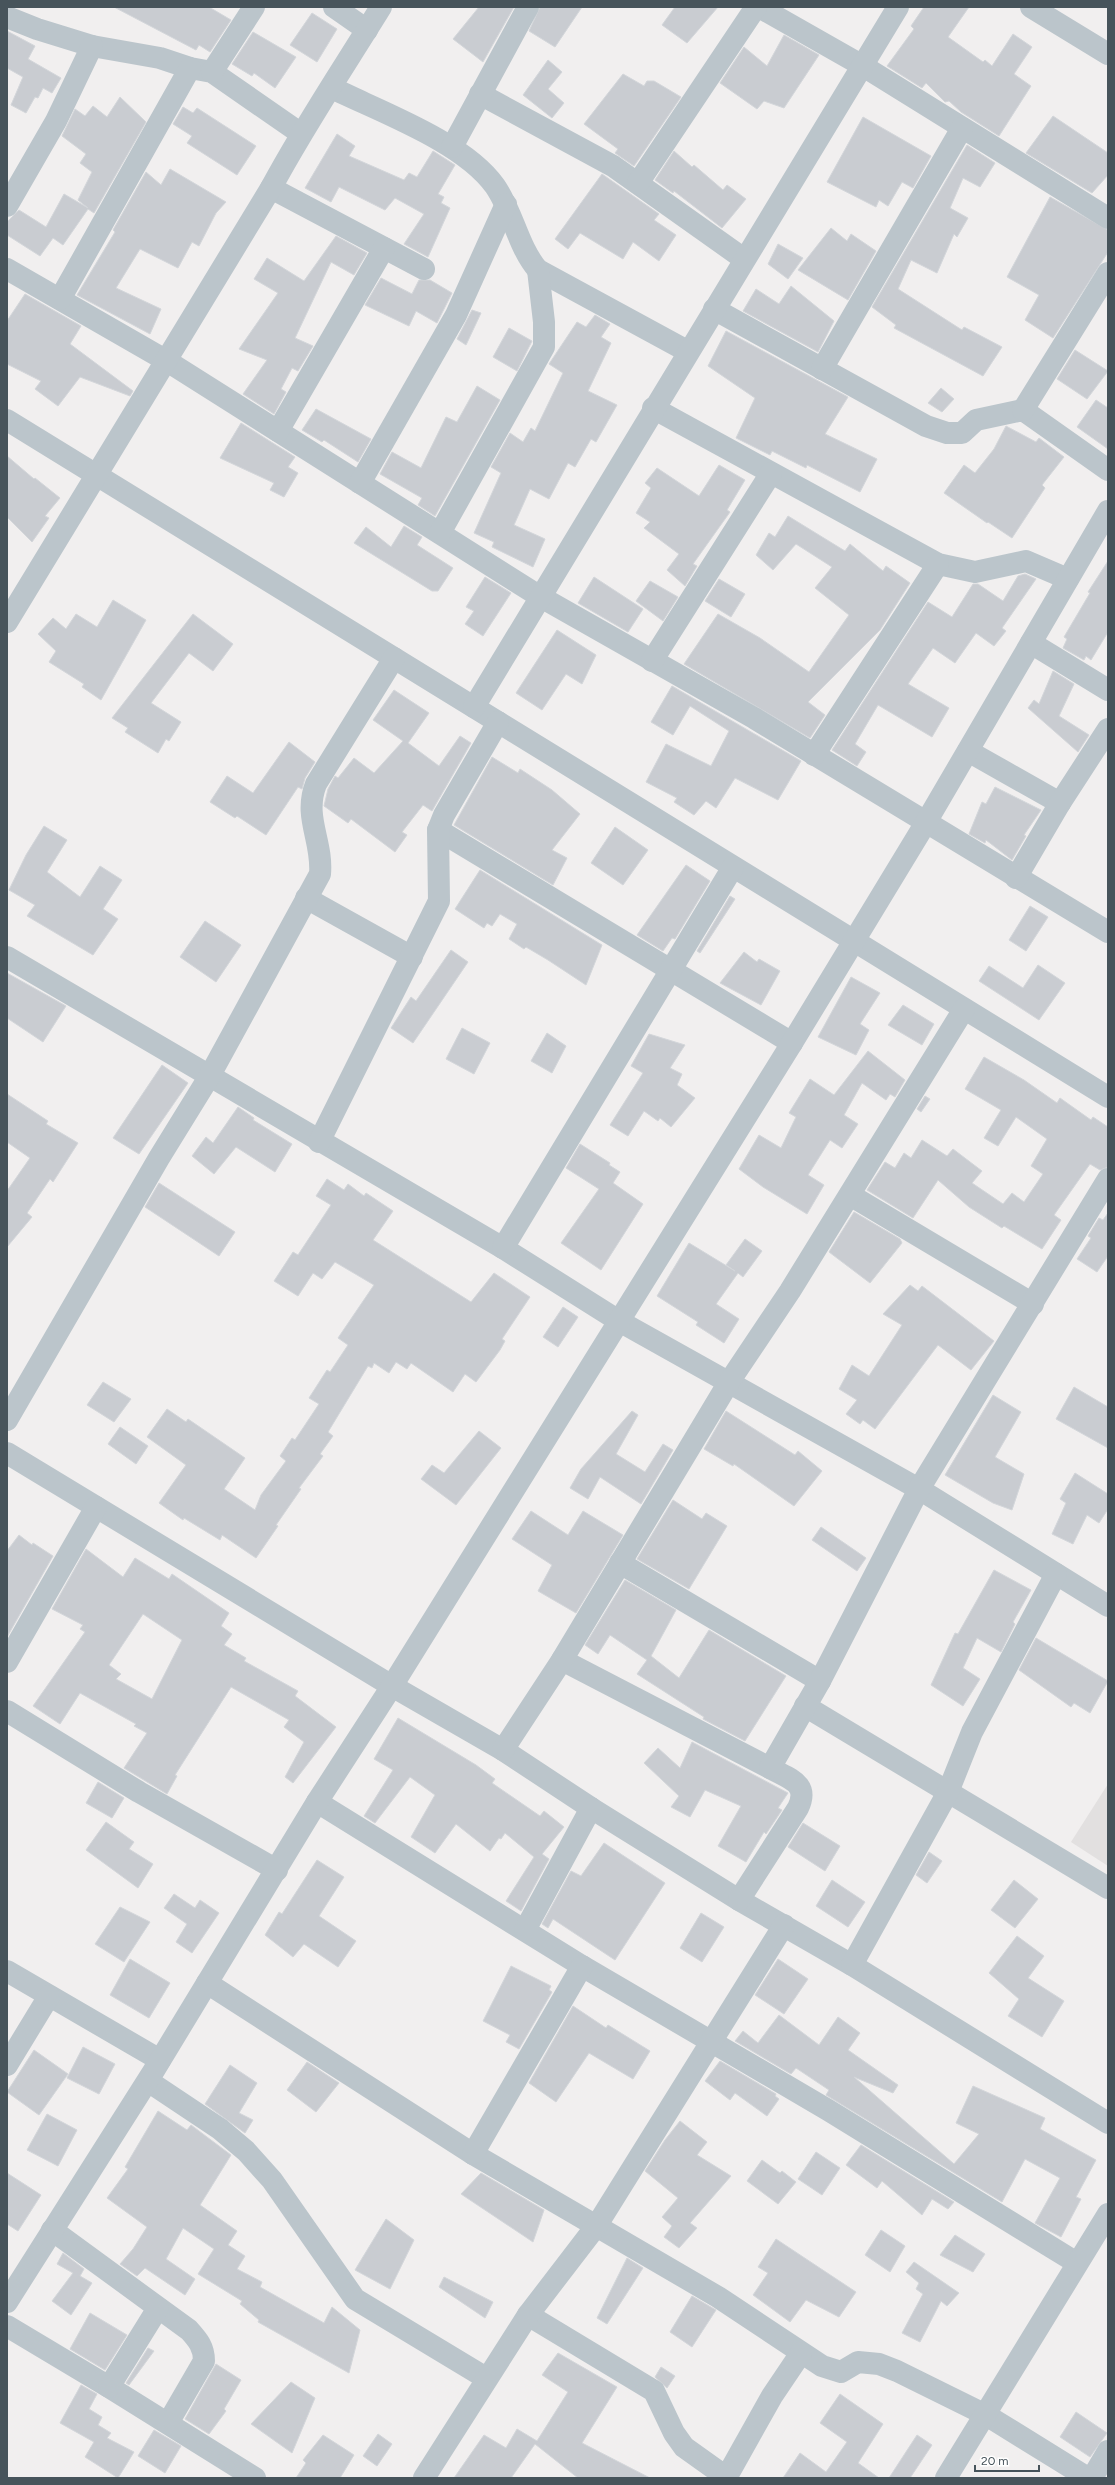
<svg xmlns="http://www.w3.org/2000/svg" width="1115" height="2485" viewBox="0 0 1115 2485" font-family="Figtree,sans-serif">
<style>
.education{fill:#e2e0e0}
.building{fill:#c9ccd1;stroke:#d3d6da;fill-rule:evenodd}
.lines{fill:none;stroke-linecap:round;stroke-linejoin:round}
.minor{stroke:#bbc5cb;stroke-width:22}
</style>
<rect width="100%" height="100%" fill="#f1efef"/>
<path class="education" d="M1108,1784V1866L1071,1842Z"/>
<g class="building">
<path d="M114,7H209L231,20L210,52L199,45L196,50Z"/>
<path d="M479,7H514L483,62L453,39Z"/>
<path d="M540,7H582L555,47L529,31Z"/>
<path d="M675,7H718L687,43L662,25Z"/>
<path d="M924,7H969L948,37L983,62L985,60L992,66L1013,34L1032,47L1014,74L1031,86L999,136L961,112L949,101L945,102L926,83L922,88L887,66L914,29L911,26Z"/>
<path d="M312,13L337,29L317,62L290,45Z"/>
<path d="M7,31L35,46L28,59L61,78L52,93L43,88L38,98L35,97L26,113L11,105L23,77L7,68Z"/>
<path d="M253,32L296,57L275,88L254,73L252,76L232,64Z"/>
<path d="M784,35L819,55L784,108L764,101L757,109L720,83L744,47L767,66Z"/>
<path d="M548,60L562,72L548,89L564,103L552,118L523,95Z"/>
<path d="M623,74L644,86L647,81H654L681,97L634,166L615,153L618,149L584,124Z"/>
<path d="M120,97L146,122L94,213L88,209L63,245L53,238L40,256L7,235V222L19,210L46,227L64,194L88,208L78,200L92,172L80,163L86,154L62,136L75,109L85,116L93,106L107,117Z"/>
<path d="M183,107L193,113L197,108L256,146L237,175L187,143L192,136L173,124Z"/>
<path d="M1053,116L1108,153V175L1092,193L1026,153Z"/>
<path d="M863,117L931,156L913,188L902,182L888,206L879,200L876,207L827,182Z"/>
<path d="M337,134L355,146L349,156L404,180L409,173L417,177L433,151L455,165L438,194L444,197L441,203L450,208L428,257L404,244L424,214L395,198L385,210L339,187L331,202L305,188Z"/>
<path d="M967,145L995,163L980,187L963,178L950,208L968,218L957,237L954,234L937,273L911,260L898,289L962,330L964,327L1002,347L983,376L894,328L896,325L872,307Z"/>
<path d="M674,151L692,167L694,165L723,190L727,185L746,199L722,228L674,191L673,193L655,180Z"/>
<path d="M170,169L226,202L216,213L199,246L192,242L178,268L140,249L116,288L161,309L150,334L77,295L115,232L113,230L146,172L161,185Z"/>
<path d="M602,174L659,214L654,220L676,235L659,261L633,242L623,259L580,233L568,249L555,239Z"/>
<path d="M1050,197L1108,230V252L1053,338L1025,320L1039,295L1007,277Z"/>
<path d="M831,228L847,241L851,234L876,251L848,300L798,270Z"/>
<path d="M336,236L367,253L354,275L331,262L295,338L313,346L298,371L292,368L281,389L286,392L274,414L243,394L267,360L239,349L278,293L254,279L267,258L304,281Z"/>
<path d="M778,244L803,258L788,279L768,264Z"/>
<path d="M381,278L412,294L419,280H430L452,293L437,323L416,311L409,326L365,305Z"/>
<path d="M791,286L834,321L818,352L743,311L756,289L779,304Z"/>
<path d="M25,294L81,326L70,344L133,391L130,396L80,377L58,406L35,389L41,381L7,364V321Z"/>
<path d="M472,310L481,313L466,345L457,339Z"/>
<path d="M595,315L610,324L601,337L611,343L588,391L617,405L596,442L591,439L575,467L568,463L549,499L530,489L514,525L545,539L533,567L492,547L494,542L474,533L501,473L491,467L510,433L523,442L531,428L535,431L563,373L549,364L577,322L586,327Z"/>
<path d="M509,328L532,341L517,371L493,357Z"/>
<path d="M726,331L848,397L825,434L877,459L860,492L807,465L806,468L772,451L770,455L736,438L755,398L708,366Z"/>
<path d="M1075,350L1108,371L1087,399L1057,379Z"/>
<path d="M477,386L500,400L435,516L418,505L422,498L380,474L392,452L421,468L446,417L457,422Z"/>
<path d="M941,388L954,399L942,412L928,403Z"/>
<path d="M1096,400L1108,408V449L1077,427Z"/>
<path d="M316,409L371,439L358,462L324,440L322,442L302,430Z"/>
<path d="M241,423L295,457L288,467L298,473L284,497L270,490L274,483L220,458Z"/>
<path d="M1006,426L1036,442L1039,438L1064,457L1042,485L1045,488L1012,538L988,522L987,523L944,493L964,465L975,473L994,449Z"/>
<path d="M7,456L34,479L35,478L60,498L45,516L49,518L32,542L7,517Z"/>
<path d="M719,465L745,480L727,510L730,512L693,564L697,566L685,586L667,570L679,554L644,528L650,522L636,513L651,488L645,483L657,468L699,496Z"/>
<path d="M788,516L845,551L850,544L883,571L886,566L910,583L880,630L808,702L825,715L810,738L684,664L718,614L760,638L809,672L849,615L815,588L832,567L796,544L773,570L756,555L769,533L775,537Z"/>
<path d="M404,526L422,537L417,545L453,568L438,591H432L354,543L366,527L391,547Z"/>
<path d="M1108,561V632L1091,660L1086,656L1084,660L1063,648L1067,639L1064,637L1090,593L1088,592Z"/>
<path d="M1025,574L1036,579L1002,628L1006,631L994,646L976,633L955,663L933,648L908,684L949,708L932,737L878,705L855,744L866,752L857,766L832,750L928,602L952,617L973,584H978L1003,601L1018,576Z"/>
<path d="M485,577L511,593L483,636L465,624L474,611L466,607Z"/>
<path d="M594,577L643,609L628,632L578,603Z"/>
<path d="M719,579L745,594L731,617L705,601Z"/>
<path d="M650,581L678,597L663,621L636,601Z"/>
<path d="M113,600L146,620L101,700L82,687L84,684L49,662L56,651L38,634L53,618L66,629L76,614L97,627Z"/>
<path d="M193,614L233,644L213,671L189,653L151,703L181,722L169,741L166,739L158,753L125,732L128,728L112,718Z"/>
<path d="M557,630L596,655L582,684L566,674L542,710L516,693Z"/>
<path d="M1053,671L1074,684L1059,716L1089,735L1078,752L1028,708L1034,700L1039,704Z"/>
<path d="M672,686L801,761L778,800L735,778L716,808L706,801L694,815L674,802L677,798L646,782L666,744L711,766L729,731L690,706L673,735L651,722Z"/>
<path d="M394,690L429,713L408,743L439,766L460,736L471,743L432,811L423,805L402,832L407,835L395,852L351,819L348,823L324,806L328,789L335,776L338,778L354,758L374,773L403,741L373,720Z"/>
<path d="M289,742L315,762L305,778L302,789L298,787L266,835L237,816L235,818L210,802L227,776L253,793Z"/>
<path d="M492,757L518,773L520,769L552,790L580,814L552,850L567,858L553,885L454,825Z"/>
<path d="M995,787L1041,810L1024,835L1026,836L1012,860L986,840L985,843L969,834L982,802L986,804Z"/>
<path d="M44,826L67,840L47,872L80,897L100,866L122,880L103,909L118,919L93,955L27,916L35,905L9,890L26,855Z"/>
<path d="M615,827L648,850L623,885L591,863Z"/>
<path d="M686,865L710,881L675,939L672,938L663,951L637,935Z"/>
<path d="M480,870L602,945L586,985L548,960L526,947L524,949L509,939L517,924L500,914L492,926L487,923L484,928L455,909Z"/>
<path d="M730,896L735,899L700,953L697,951Z"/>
<path d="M1030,906L1048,917L1026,951L1009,940Z"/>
<path d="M205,921L241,945L216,982L180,957Z"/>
<path d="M451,950L468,962L413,1043L391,1028L411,997L416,1001Z"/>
<path d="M744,952L757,962L759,959L780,971L761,1005L720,983Z"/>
<path d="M1038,965L1065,983L1039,1020L979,981L989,966L1023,988Z"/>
<path d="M7,973L66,1006L43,1042L7,1018Z"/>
<path d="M851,977L880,993L860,1024L869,1030L856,1055L818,1037Z"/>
<path d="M903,1005L934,1024L922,1045L888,1025Z"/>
<path d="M462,1028L490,1043L474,1074L446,1059Z"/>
<path d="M547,1033L566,1046L552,1073L531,1061Z"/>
<path d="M649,1034L685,1045L670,1068L682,1074L677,1085L695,1098L671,1127L660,1118L658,1121L644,1111L628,1136L610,1125L643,1073L631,1066Z"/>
<path d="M868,1051L905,1080L895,1097L890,1094L886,1100L862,1083L844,1115L858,1124L842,1148L830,1140L808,1175L824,1185L807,1214L763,1187L739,1169L759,1135L781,1148L796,1117L789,1113L810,1079L834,1095Z"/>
<path d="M984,1057L1024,1080L1057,1103L1060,1098L1091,1120L1093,1117L1108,1127V1167L1100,1170L1090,1164L1054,1215L1061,1220L1042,1249L1004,1226L1002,1228L969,1207L938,1180L913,1218L867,1190L885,1162L895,1168L904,1153L911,1158L922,1140L947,1156L953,1149L982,1171L972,1183L1003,1204L1012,1193L1024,1202L1043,1174L1031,1166L1047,1139L1016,1117L998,1146L984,1138L1001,1110L965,1089Z"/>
<path d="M162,1065L188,1083L139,1154L113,1138Z"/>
<path d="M7,1094L48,1121L46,1124L78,1143L53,1182L50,1179L27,1213L32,1217L7,1247V1191L30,1158L7,1142Z"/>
<path d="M925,1096L930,1099L921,1112L917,1109Z"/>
<path d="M238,1107L254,1118L253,1120L292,1144L275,1172L236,1147L214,1174L192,1156L206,1137L213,1143Z"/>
<path d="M580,1144L610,1163L609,1165L620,1172L613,1183L643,1204L601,1270L561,1243L599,1189L566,1168Z"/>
<path d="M327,1179L344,1190L348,1184L364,1196L366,1193L393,1211L373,1240L471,1302L494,1273L530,1297L502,1339L505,1341L500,1350L476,1382L465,1374L453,1392L411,1363L407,1369L396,1362L389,1373L374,1363L372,1368L368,1366L328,1432L333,1436L320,1454L323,1456L299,1488L301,1489L276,1525L278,1526L256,1558L222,1535L220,1540L184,1518L183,1520L159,1503L186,1465L147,1437L167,1409L186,1422L188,1419L245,1458L224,1489L255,1510L261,1495L286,1461L280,1456L292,1438L295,1440L319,1404L309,1398L327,1370L330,1372L348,1345L338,1338L374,1285L335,1262L322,1279L313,1273L298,1296L274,1281L293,1252L298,1255L331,1205L316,1196Z"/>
<path d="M159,1183L235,1232L219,1256L145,1207Z"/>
<path d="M854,1212L900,1239L902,1243L870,1283L829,1252Z"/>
<path d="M1108,1213V1256L1097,1272L1077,1259L1091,1238L1088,1236L1099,1218L1103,1220Z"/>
<path d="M745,1239L762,1251L743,1277L738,1273L716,1304L739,1319L724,1343L696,1325L698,1322L657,1296L689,1243L735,1271L726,1265Z"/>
<path d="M910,1285L918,1291L922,1286L994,1341L971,1370L938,1345L875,1429L863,1420L860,1424L846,1414L857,1400L839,1389L852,1365L869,1376L902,1325L883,1314Z"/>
<path d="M563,1307L578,1317L558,1347L543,1337Z"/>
<path d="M103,1382L131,1399L114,1422L87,1405Z"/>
<path d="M1074,1387L1108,1407V1448L1056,1419Z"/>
<path d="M993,1395L1021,1412L995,1457L1024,1474L1012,1510L993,1503L945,1475Z"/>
<path d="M632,1411L638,1415L616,1454L645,1472L663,1444L673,1450L641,1504L600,1477L588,1499L570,1488L581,1469Z"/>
<path d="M726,1411L795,1455L798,1451L822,1471L794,1506L734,1464L733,1466L704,1449Z"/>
<path d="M120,1427L148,1446L136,1464L108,1444Z"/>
<path d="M479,1431L501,1448L456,1505L421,1479L432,1465L444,1473Z"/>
<path d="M1075,1473L1108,1494V1509L1099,1523L1087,1515L1073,1544L1052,1534L1066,1503L1060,1499Z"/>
<path d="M673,1500L702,1519L706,1513L727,1526L689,1589L637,1559Z"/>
<path d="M531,1511L568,1535L583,1511L623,1535L576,1613L538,1591L552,1565L512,1539Z"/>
<path d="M821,1527L866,1558L857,1571L812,1540Z"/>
<path d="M19,1535L32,1545L33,1543L53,1556L7,1637V1551Z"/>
<path d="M86,1549L123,1577L135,1558L169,1579L172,1574L229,1613L221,1626L232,1634L224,1645L246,1658L244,1661L298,1691L295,1696L336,1727L293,1783L285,1777L304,1742L284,1727L289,1720L231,1687L175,1775L177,1776L167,1794L124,1768L147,1733L134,1726L136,1724L80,1693L60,1724L33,1706L85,1632L80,1629L83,1625L52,1609ZM143,1614L182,1640L152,1699L116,1679L121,1674L109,1665Z"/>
<path d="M994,1570L1031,1590L1013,1622L1015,1624L1001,1652L977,1638L963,1668L980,1679L963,1706L931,1685L955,1633L958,1634Z"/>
<path d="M625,1580L676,1610L651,1656L679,1678L709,1630L786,1676L745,1741L703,1719L704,1717L637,1674L647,1660L610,1635L598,1654L585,1645Z"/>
<path d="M1036,1638L1108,1681L1090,1713L1074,1703L1071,1707L1019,1670Z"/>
<path d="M398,1718L476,1765L495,1779L492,1783L540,1816L544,1811L564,1827L542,1854L549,1859L521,1911L506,1901L534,1857L505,1833L501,1839L499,1838L490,1851L456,1824L435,1853L411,1837L435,1795L410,1777L375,1823L364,1816L393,1770L374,1759Z"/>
<path d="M692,1742L788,1793L778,1808L782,1810L766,1834L764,1832L746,1862L718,1846L741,1806L705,1790L690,1817L671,1807L679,1796L644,1763L658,1748L680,1768Z"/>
<path d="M98,1782L124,1798L112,1818L86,1803Z"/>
<path d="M106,1822L134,1842L129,1849L153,1864L138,1888L86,1850Z"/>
<path d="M803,1823L840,1846L825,1871L788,1847Z"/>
<path d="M604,1843L665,1883L615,1960L553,1919L548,1928L542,1924L571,1871L581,1876Z"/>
<path d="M929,1852L942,1861L927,1883L916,1875Z"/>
<path d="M317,1860L344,1877L319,1916L356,1941L338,1967L304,1944L293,1957L265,1935L279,1912L282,1914Z"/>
<path d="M832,1880L865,1902L848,1927L816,1906Z"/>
<path d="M1014,1880L1038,1899L1015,1928L991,1910Z"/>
<path d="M174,1894L195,1908L200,1900L219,1913L192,1953L176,1942L187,1924L164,1908Z"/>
<path d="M120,1907L150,1922L124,1962L95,1944Z"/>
<path d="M701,1913L724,1927L702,1962L680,1948Z"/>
<path d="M1017,1936L1044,1956L1028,1978L1064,2001L1042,2037L1008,2016L1019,1999L989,1973Z"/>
<path d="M130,1959L170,1983L149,2018L110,1995Z"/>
<path d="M778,1959L808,1979L784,2014L755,1995Z"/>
<path d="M511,1966L551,1986L549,1990L552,1992L519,2049L506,2042L510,2035L483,2021Z"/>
<path d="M573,2006L606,2028L608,2025L650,2051L633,2079L589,2053L556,2102L529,2083Z"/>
<path d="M779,2015L819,2045L838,2017L860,2033L848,2050L898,2085L893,2093L854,2077L954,2164L979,2134L956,2123L973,2086L1045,2118L1040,2129L1096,2160L1076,2197L1081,2199L1061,2237L1035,2223L1060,2178L1025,2159L1002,2202L826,2095L829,2090L796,2068L791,2074L735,2041L743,2031L758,2043Z"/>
<path d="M83,2047L115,2064L99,2094L67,2078Z"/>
<path d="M34,2050L68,2074L39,2115L7,2092Z"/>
<path d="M720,2061L776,2094L775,2096L779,2099L767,2116L735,2093L730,2100L705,2081Z"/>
<path d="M307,2062L339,2083L316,2112L287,2090Z"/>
<path d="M230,2065L257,2083L239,2113L253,2120L245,2133L205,2104Z"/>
<path d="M158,2111L187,2130L191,2125L231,2155L200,2205L237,2231L228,2245L245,2256L237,2269L262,2282L260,2287L324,2323L332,2307L360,2330L349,2373L258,2322L259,2320L240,2304L242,2301L198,2274L214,2249L183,2228L166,2259L195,2279L185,2295L145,2268L137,2276L120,2264L133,2249L147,2227L107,2198L128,2169L125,2167Z"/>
<path d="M47,2114L77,2130L58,2166L27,2150Z"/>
<path d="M680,2121L707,2142L697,2155L731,2176L690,2223L697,2228L679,2248L664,2237L672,2226L662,2217L678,2198L645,2171L665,2140Z"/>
<path d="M861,2145L954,2202L948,2209L932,2199L922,2215L882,2181L877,2188L846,2165Z"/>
<path d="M816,2152L840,2168L822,2195L798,2179Z"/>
<path d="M762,2160L780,2173L782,2171L796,2182L778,2204L747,2181Z"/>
<path d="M7,2173L41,2195L18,2231L7,2224Z"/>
<path d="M481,2173L544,2210L533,2242L461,2194Z"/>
<path d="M386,2219L414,2240L390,2289L355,2270Z"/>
<path d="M881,2230L905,2246L890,2272L865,2255Z"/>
<path d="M955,2235L985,2254L973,2272L940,2255Z"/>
<path d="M776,2239L856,2292L839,2317L806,2300L790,2322L753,2295L768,2273L758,2267Z"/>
<path d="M63,2253L84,2269L80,2276L92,2283L71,2315L52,2301L73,2273L57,2264Z"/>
<path d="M627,2258L643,2268L607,2324L597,2318Z"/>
<path d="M914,2262L959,2293L947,2306L941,2301L920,2342L902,2333L923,2294L916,2289L919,2283L906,2272Z"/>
<path d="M444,2277L493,2302L485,2318L439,2287Z"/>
<path d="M692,2296L716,2310L692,2347L670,2332Z"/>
<path d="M90,2313L127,2335L105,2370L70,2349Z"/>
<path d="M148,2348L154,2351L129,2385L126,2383Z"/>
<path d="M558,2353L617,2387L582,2443L650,2478H578L535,2444L511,2478H454L484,2435L506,2448L517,2429L537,2441L568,2392L542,2375Z"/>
<path d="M216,2364L241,2380L224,2409L226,2411L209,2434L185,2419Z"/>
<path d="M661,2367L675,2376L667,2388L655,2377Z"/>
<path d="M291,2382L315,2398L292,2453L251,2424Z"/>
<path d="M81,2385L97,2394L89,2409L102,2417L98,2425L111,2433L107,2438L134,2452L118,2478L85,2457L94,2442L60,2423Z"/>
<path d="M840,2394L883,2424L858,2463L879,2478H783L800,2453L826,2472L847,2442L820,2423Z"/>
<path d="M1076,2412L1107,2433L1090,2457L1060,2437Z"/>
<path d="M154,2430L181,2446L165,2473L138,2456Z"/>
<path d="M378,2434L392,2444L377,2466L363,2456Z"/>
<path d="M323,2435L354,2455L340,2478H296L306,2463L303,2460Z"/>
<path d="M917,2435L932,2445L910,2478H889Z"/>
</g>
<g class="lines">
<g class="minor">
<path d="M334,7L367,30"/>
<path d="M759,7L863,66L1108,218"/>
<path d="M1031,7L1108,54"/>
<path d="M7,17L37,29L92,46L160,58L190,68L212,72L300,133"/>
<path d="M212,72L254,7"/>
<path d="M332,88C381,112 464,142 495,186C513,212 518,247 538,270L687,351"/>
<path d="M480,94L613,166L744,259"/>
<path d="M452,147L528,7"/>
<path d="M638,183L756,7"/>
<path d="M271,188L424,269"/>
<path d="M7,206L56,121L92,46"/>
<path d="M7,269L167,361L539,596L754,718L1108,932"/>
<path d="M60,299L190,68"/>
<path d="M714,309L926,426L947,433H962L976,420L1023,410L1108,470"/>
<path d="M822,369L962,128"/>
<path d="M653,408L938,564L975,572L1026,561L1068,579"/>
<path d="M1023,410L1108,273"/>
<path d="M7,420L1108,1097"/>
<path d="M278,431L384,248"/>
<path d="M360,483L456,315L506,204"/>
<path d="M440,533L544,347V322L538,270"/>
<path d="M7,622L271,188C304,126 344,67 381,7"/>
<path d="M1031,643L1108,690"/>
<path d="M652,661L771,473"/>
<path d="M474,707L898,7"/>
<path d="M968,751L1060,803"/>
<path d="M814,755L938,564"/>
<path d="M438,830L792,1043"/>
<path d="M1016,878L1060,803L1108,729"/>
<path d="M306,898L412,957"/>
<path d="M7,957L503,1248L619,1321L919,1489L1108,1606"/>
<path d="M319,1142L439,901L438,830L444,815L498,722"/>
<path d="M850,1195L1033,1304"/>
<path d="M503,1248L733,867"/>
<path d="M7,1420L159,1158L209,1077L320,874C323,841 303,817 316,784L394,658"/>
<path d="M7,1453L392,1686L503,1750L591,1808L739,1900L852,1965L1108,2123"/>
<path d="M620,1563L820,1681"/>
<path d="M562,1660L770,1768C789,1779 810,1783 798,1808L739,1900"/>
<path d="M7,1662L96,1507"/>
<path d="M805,1706L1108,1888"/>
<path d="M7,1711L139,1792L277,1870"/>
<path d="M503,1750L562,1660L729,1382L790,1291L964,1009"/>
<path d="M770,1768L820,1681L919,1489L1108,1179"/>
<path d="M317,1802L582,1966L828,2110L1077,2263"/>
<path d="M525,1930L591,1808"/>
<path d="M852,1965L948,1792L972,1732L1056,1574"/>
<path d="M7,1971L160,2060"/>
<path d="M207,1983L473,2154L718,2297L822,2366L841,2372L858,2362L879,2364L897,2371L986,2415L1088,2478"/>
<path d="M7,2065L49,1996"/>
<path d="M148,2081L220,2129L246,2151L272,2180L355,2299L486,2378"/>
<path d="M473,2154L582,1966"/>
<path d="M52,2230L189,2330C198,2340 204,2347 204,2361L168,2423"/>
<path d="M7,2302L153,2072L317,1802L392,1686L792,1043L925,824L1108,511"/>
<path d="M528,2315L654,2391L674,2433L684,2447L726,2477"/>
<path d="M7,2326L109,2387L255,2478"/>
<path d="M109,2387L158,2308"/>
<path d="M424,2478L528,2315L597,2225L784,1925"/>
<path d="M726,2478L772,2396L801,2353"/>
<path d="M946,2478L1108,2214"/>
<path d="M1092,2478L1108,2451"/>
</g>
</g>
<rect width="1115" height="2485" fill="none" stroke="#47545b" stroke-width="16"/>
<path d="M975 2465v6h64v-6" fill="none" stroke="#47545b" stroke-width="2"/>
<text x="981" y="2465" font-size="12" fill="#47545b" stroke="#ffffff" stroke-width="3" paint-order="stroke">20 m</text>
</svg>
